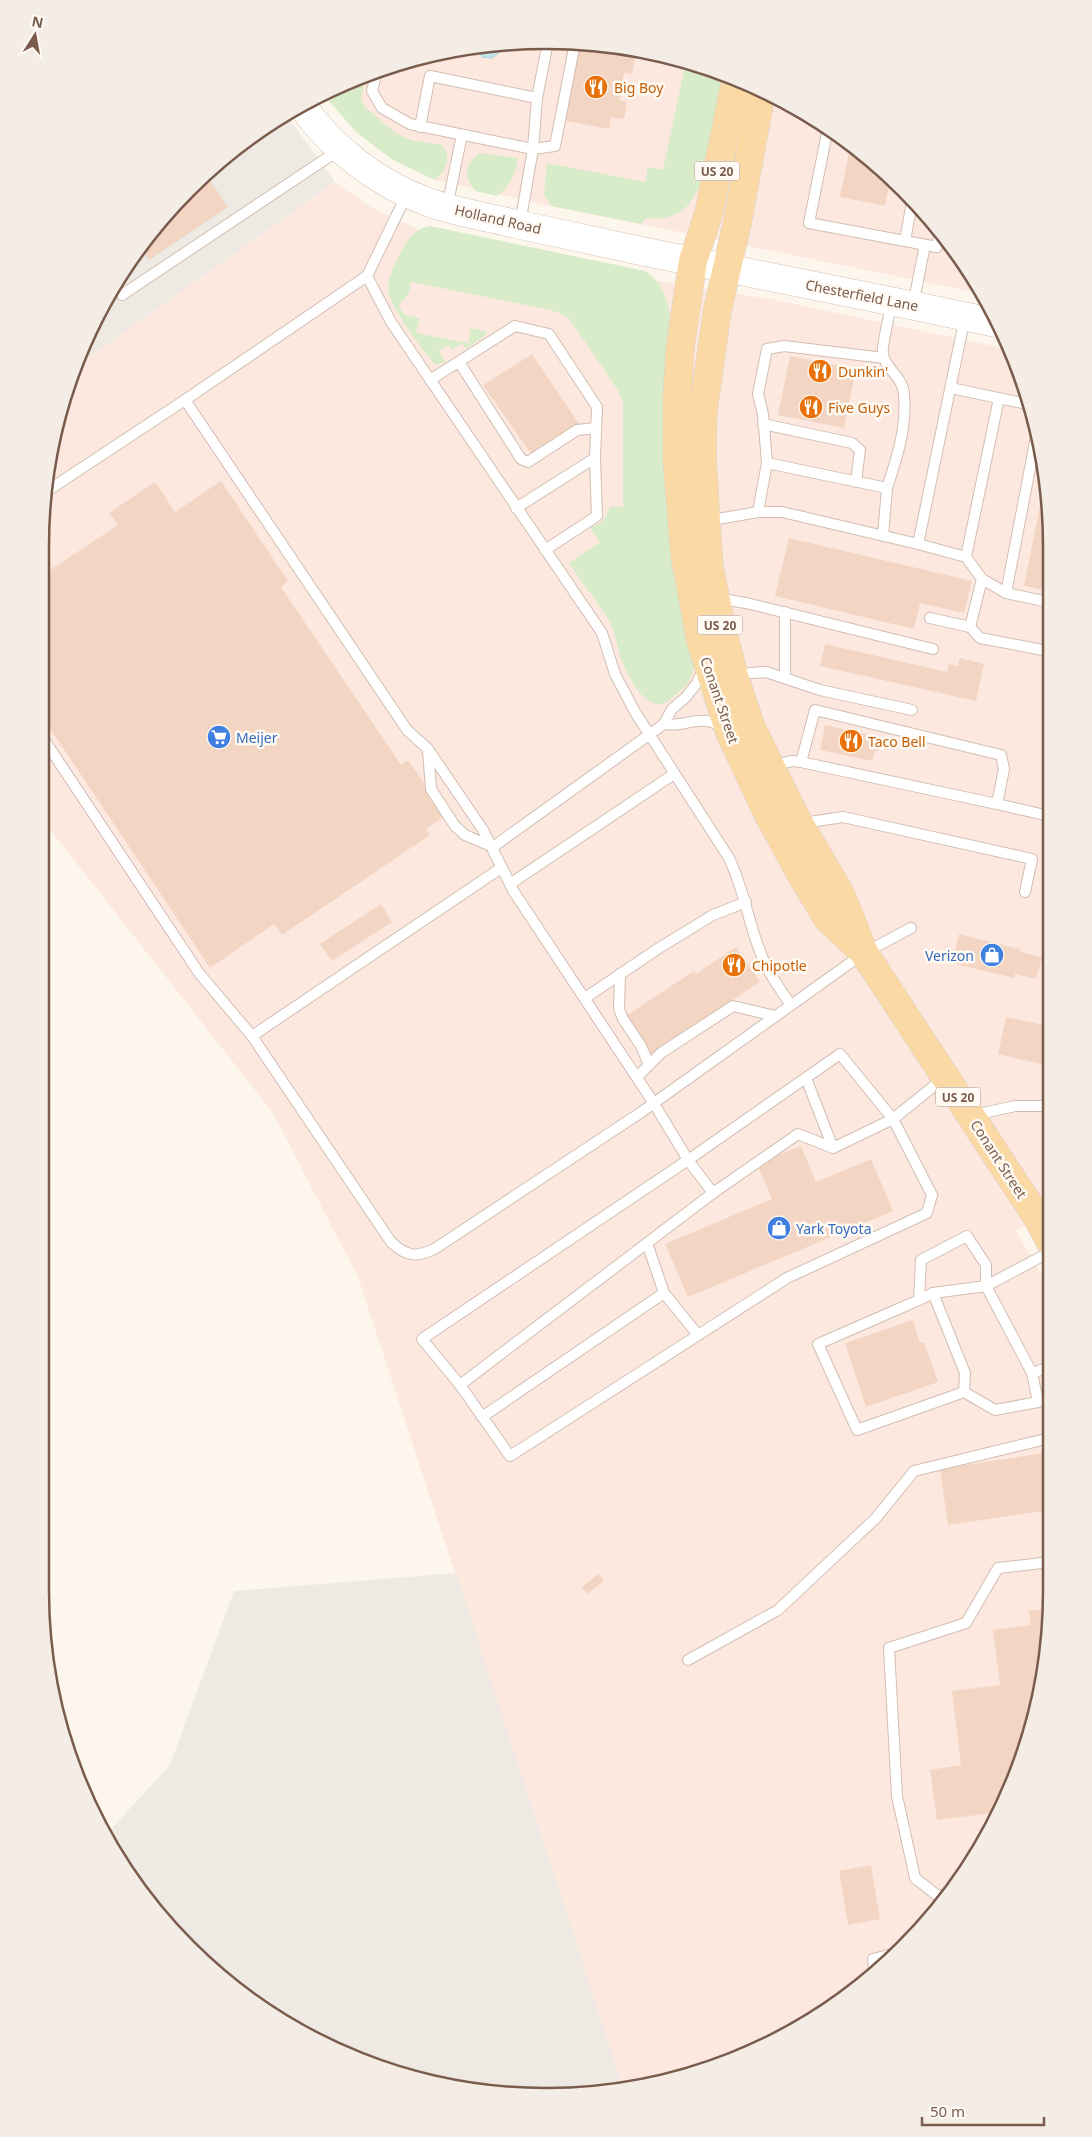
<svg xmlns="http://www.w3.org/2000/svg" width="1092" height="2137" viewBox="0 0 1092 2137" font-family="'Noto Sans',sans-serif">
<style>
.commercial{fill:#fde8e0}
.industrial{fill:#efe9e4}
.green{fill:#d8ecc9}
.water{fill:#bfe3e8;stroke:#a5d3da}
.building{fill:#f3d5c3}
.lines{fill:none;stroke-linecap:round;stroke-linejoin:round}
.lane-casing{stroke:#d1beb0;stroke-width:12}
.secondary-casing{stroke:#d6c0b0;stroke-width:29}
.primary-casing{stroke:#dad1cd;stroke-width:29}
.lane{stroke:#fff;stroke-width:10}
.secondary{stroke:#fff;stroke-width:28}
.primary{stroke:#fbd9a5;stroke-width:28}
.labels{text-anchor:middle;dominant-baseline:central;stroke-width:5;stroke-linejoin:round;paint-order:stroke}
.shield{fill:#fffaf3;stroke:#a28b7f;stroke-width:1}
.shield-label{font-size:12px;font-weight:bold;fill:#7a5c4d}
.food-label{font-size:14px;fill:#c56008;stroke:#fffaf3;text-anchor:start}
.street-label{font-size:14px;fill:#7a5c4d;stroke:#fffaf3}
.shop-label{font-size:14px;fill:#366cbe;stroke:#fffaf3;text-anchor:start}
.rim{fill:none;stroke:#7a5c4d;stroke-width:2.5}
</style>
<rect width="100%" height="100%" fill="#fdf6ec"/>
<g class="commercial">
<path d="M579,41L677,57L770,92L854,145L948,238L979,293L551,206L435,180L393,160L356,132L323,94L383,67L480,44Z"/>
<path d="M335,182L372,208L427,233L639,278L771,299L1012,350L1048,480V743L1046,755L1048,756L1050,1210L1016,1231L1050,1289L1051,1624L1035,1722L1000,1815L967,1872L904,1949L827,2012L770,2045L677,2080L624,2090L358,1277L273,1113L41,818V513L57,415L75,367Z"/>
</g>
<g class="industrial">
<path d="M285,113L335,182L75,367L92,322L144,238L212,166Z"/>
<path d="M456,1573L624,2090L612,2093L513,2096L447,2087L352,2058L265,2012L212,1971L145,1899L104,1837L170,1765L234,1591Z"/>
</g>
<g class="green">
<path d="M686,61L723,75L700,186C697,191 695,195 692,200C682,216 664,220 646,218L641,224L551,206L544,194L547,163L645,182L648,167L663,170Z"/>
<path d="M350,82L364,85L361,99L365,107L397,134L412,140L442,145C453,158 446,171 435,180L393,160L356,132L323,94Z"/>
<path d="M480,153L518,158C515,175 511,186 497,196L475,191C464,176 463,164 480,153Z"/>
<path d="M430,226L645,271C667,285 669,307 672,330L694,668C690,684 684,688 672,698C650,719 630,681 623,663C617,650 617,636 610,623C598,602 582,583 569,563L600,542L590,528C605,521 603,522 610,507H623V402L617,389L568,317L551,310L411,282L409,293L399,305C404,319 408,314 420,319L416,333L468,343L471,328L486,331L487,334L466,349L462,343L452,350L448,345L438,351L446,362L436,365C424,354 389,304 388,290C388,277 396,261 402,250C409,236 415,229 430,226Z"/>
</g>
<path class="water" d="M507,43C506,47 495,56 492,58L482,57L479,50L480,44Z"/>
<g class="building">
<path d="M579,48L635,58L632,74L624,73L619,100L627,102L624,119L611,117L609,129L566,121Z"/>
<path d="M847,140L854,145L875,165L873,176L890,181L885,206L840,197L850,148L845,147Z"/>
<path d="M205,173L228,207L149,260L139,246L144,238Z"/>
<path d="M532,354L579,424L532,455L483,385Z"/>
<path d="M790,356L856,369L844,428L778,415Z"/>
<path d="M1046,475L1048,480V591L1024,586Z"/>
<path d="M221,481L288,581L281,587L401,765L408,760L446,815L426,829L430,835L282,935L274,924L210,968L41,715V576L118,525L109,513L155,482L175,512Z"/>
<path d="M789,538L972,581L964,613L920,603L914,629L775,596Z"/>
<path d="M825,644L947,672L949,664L958,666L960,658L984,664L976,701L820,666Z"/>
<path d="M825,725L882,738L879,751H875L872,761L820,750Z"/>
<path d="M381,904L392,922L332,961L320,944Z"/>
<path d="M959,934L1020,949V952L1042,957L1036,979L1015,974L1014,978L952,963Z"/>
<path d="M736,947L760,982L651,1054L626,1016L694,971L696,974Z"/>
<path d="M1006,1017L1049,1026V1066L998,1054Z"/>
<path d="M801,1146L816,1182L871,1159L893,1211L688,1297L665,1244L772,1199L757,1164Z"/>
<path d="M913,1320L920,1343L924,1342L938,1382L866,1407L845,1343Z"/>
<path d="M1050,1452L1051,1510L948,1525L940,1469Z"/>
<path d="M598,1574L604,1581L587,1594L582,1587Z"/>
<path d="M1051,1608V1624L1035,1722L1001,1812L937,1820L930,1770L961,1765L952,1691L1000,1685L993,1630L1031,1625L1029,1611Z"/>
<path d="M871,1865L880,1919L848,1925L839,1871Z"/>
</g>
<g class="lines">
<g class="lane-casing">
<g id="lane">
<path d="M377,70L372,91L382,108L410,124L533,149L555,146L574,48L580,41"/>
<path d="M420,127L430,76L537,98"/>
<path d="M828,128L809,223L937,247L940,231"/>
<path d="M447,207L462,135"/>
<path d="M520,224L533,149L537,98L548,42"/>
<path d="M905,241L912,202"/>
<path d="M367,276L391,322L602,633L615,674L635,712L729,858C744,889 748,922 761,954C768,973 780,989 791,1005"/>
<path d="M122,295L339,150"/>
<path d="M913,305L925,245"/>
<path d="M459,362L521,459L528,462L577,430L596,428"/>
<path d="M430,380L515,326L549,334L597,407L595,458L597,516L545,550"/>
<path d="M951,388L1027,404"/>
<path d="M185,400L401,721L407,730L428,749L483,830L514,892L653,1102L688,1160L422,1339L460,1385L510,1456L787,1278L927,1213L932,1195L893,1119L840,1054L688,1160L713,1193"/>
<path d="M763,424L852,443L860,450L856,482"/>
<path d="M767,463L763,414L758,394L767,349L784,346L884,358"/>
<path d="M887,488C897,458 907,427 904,395C903,376 886,370 883,355C881,346 890,313 892,302"/>
<path d="M44,493L185,400L367,276L407,194"/>
<path d="M516,508L595,458"/>
<path d="M758,512L767,463L887,488L883,536"/>
<path d="M706,521L758,512H782L918,544L965,317"/>
<path d="M918,544L966,557L982,579L1006,593L1048,602"/>
<path d="M966,557L999,398"/>
<path d="M1006,593L1036,437"/>
<path d="M716,598L746,603L933,649"/>
<path d="M785,612V678"/>
<path d="M930,618L970,627L982,579"/>
<path d="M970,627L980,638L1048,651"/>
<path d="M735,674L766,672L820,690L912,710"/>
<path d="M664,724C669,724 675,725 680,724C697,721 707,717 723,728"/>
<path d="M41,735L199,973L252,1036L391,1242C407,1257 417,1258 436,1248L640,1113L864,953L911,928"/>
<path d="M428,750L431,789L455,826L465,835L493,847L664,724L672,709L685,698L697,683L704,668"/>
<path d="M772,765L793,761L801,762L997,804L1004,769L1001,755L815,710L801,762"/>
<path d="M997,804L1049,816"/>
<path d="M803,823L843,817L1032,859L1025,892"/>
<path d="M510,884L674,774"/>
<path d="M620,974L619,1009L623,1019L641,1046L649,1065"/>
<path d="M585,998L659,948L713,915L746,902"/>
<path d="M252,1036L501,868"/>
<path d="M637,1077L661,1053L733,1006L775,1016"/>
<path d="M806,1078L833,1148"/>
<path d="M974,1115L1015,1106H1049"/>
<path d="M1050,1252L986,1286L1032,1373L1050,1367"/>
<path d="M664,1293L698,1335"/>
<path d="M933,1293L965,1373L964,1392"/>
<path d="M919,1300L921,1260L967,1236L986,1265V1286L933,1293L919,1300L818,1344L857,1430L964,1392L995,1410L1038,1402L1032,1373"/>
<path d="M460,1385L713,1193L798,1134L833,1148L893,1119L944,1078"/>
<path d="M482,1417L664,1293L647,1243"/>
<path d="M688,1660L778,1610L876,1518L914,1471L1050,1438"/>
<path d="M949,1894L938,1896L915,1878L897,1796L889,1648L966,1623L998,1568L1051,1562"/>
<path d="M874,1973L873,1959L900,1952"/>
</g>
</g>
<g class="secondary-casing">
<path id="secondary" d="M301,104C331,148 378,184 428,202C456,212 486,217 516,224C557,233 599,242 641,251C760,274 878,298 996,323"/>
</g>
<g class="primary-casing">
<g id="primary">
<path d="M736,79L709,212L693,261L680,349L677,400V459L685,556L701,642L730,733L769,816L802,876L828,919L858,947"/>
<path d="M762,89L737,224L717,312L703,412L702,455L706,521L709,566L721,625L734,676L751,727L796,818L841,895L864,953L1037,1217L1050,1241"/>
</g>
</g>
<use href="#lane" class="lane"/>
<use href="#secondary" class="secondary"/>
<use href="#primary" class="primary"/>
</g>
<defs>
<g id="restaurant-disc" transform="scale(1.25)"><circle r="9.5" fill="#e8710a" stroke="#fffaf3"/><path d="M-5-6h1v4h1v-4h1v4h1v-4h1v5L-1.5 .5V6h-2V.5L-5-1ZM5-6V6H3V1.5H1.5Q1.5-4 5-6Z" fill="#fff"/></g>
<g id="supermarket-disc" transform="scale(1.25)"><circle r="9.5" fill="#3f7fe0" stroke="#fffaf3"/><path d="M-6-5.5h2.5l.6 2H6L4.5 2H-2.5L-4.4-4H-6ZM-1.5 3.2a1.3 1.3 0 1 0 .1 0ZM3 3.2a1.3 1.3 0 1 0 .1 0Z" fill="#fff"/></g>
<g id="shop-disc" transform="scale(1.25)"><circle r="9.5" fill="#3f7fe0" stroke="#fffaf3"/><path d="M-5-2.5h2.3a2.7 3.5 0 0 1 5.4 0H5L5.5 6h-11ZM-1.5-2.5h3a1.5 2.3 0 0 0-3 0Z" fill="#fff"/></g>
</defs>
<g fill-rule="evenodd">
<use href="#restaurant-disc" x="596" y="87"/>
<use href="#restaurant-disc" x="820" y="371"/>
<use href="#restaurant-disc" x="811" y="407"/>
<use href="#supermarket-disc" x="219" y="737"/>
<use href="#restaurant-disc" x="851" y="741"/>
<use href="#shop-disc" x="992" y="955"/>
<use href="#restaurant-disc" x="734" y="965"/>
<use href="#shop-disc" x="779" y="1228"/>
</g>
<g class="labels">
<g class="shield">
<rect x="694.5" y="161.5" width="45" height="19" rx="4"/>
<rect x="697.5" y="615.5" width="45" height="19" rx="4"/>
<rect x="935.5" y="1087.5" width="45" height="19" rx="4"/>
</g>
<g class="shield-label">
<text x="717" y="171">US 20</text>
<text x="720" y="625">US 20</text>
<text x="958" y="1097">US 20</text>
</g>
<g class="food-label">
<text x="614" y="87">Big Boy</text>
<text x="838" y="371">Dunkin'</text>
<text x="828" y="407">Five Guys</text>
<text x="868" y="741">Taco Bell</text>
<text x="752" y="965">Chipotle</text>
</g>
<g class="street-label">
<text transform="translate(498 219) rotate(13)">Holland Road</text>
<text transform="translate(862 295) rotate(11)">Chesterfield Lane</text>
<text transform="translate(720 700) rotate(71)">Conant Street</text>
<text transform="translate(999 1159) rotate(57)">Conant Street</text>
</g>
<g class="shop-label">
<text x="236" y="737">Meijer</text>
<text x="974" y="955" text-anchor="end">Verizon</text>
<text x="796" y="1228">Yark Toyota</text>
</g>
</g>
<path d="M0 0H1092V2137H0ZM546 49H546A497 497 0 0 1 1043 546V1591A497 497 0 0 1 546 2088H546A497 497 0 0 1 49 1591V546A497 497 0 0 1 546 49Z" fill="#f4ede6" fill-rule="evenodd"/>
<path class="rim" d="M546 49H546A497 497 0 0 1 1043 546V1591A497 497 0 0 1 546 2088H546A497 497 0 0 1 49 1591V546A497 497 0 0 1 546 49Z"/>
<g transform="translate(35 35) rotate(11)" stroke="#fffaf3" stroke-width="4" paint-order="stroke">
<path d="M0-4L9 19L0 12L-9 19Z" fill="#7a5c4d"/>
<text y="-8" font-size="14" font-weight="bold" text-anchor="middle" fill="#7a5c4d">N</text>
</g>
<path d="M922 2117v8h122v-8" fill="none" stroke="#7a5c4d" stroke-width="2.5"/>
<text x="930" y="2117" font-size="15" fill="#7a5c4d" stroke="#fffaf3" stroke-width="4" paint-order="stroke">50 m</text>
</svg>
